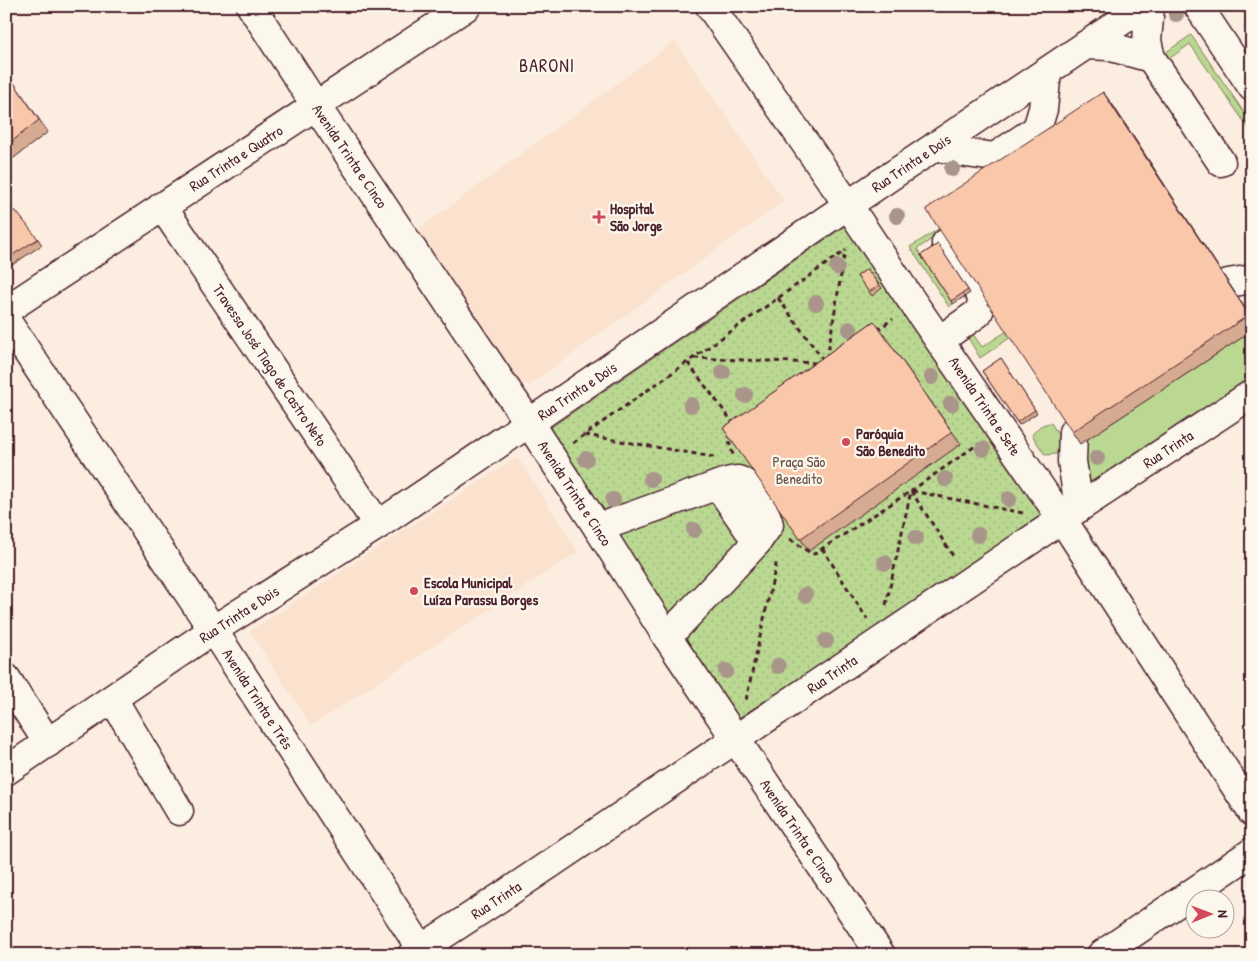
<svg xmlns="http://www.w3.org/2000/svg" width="1258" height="961" viewBox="0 0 1258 961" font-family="'Patrick Hand',sans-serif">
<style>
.built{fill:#fae2cf}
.green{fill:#bad891;stroke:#827c5e}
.park{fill:url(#park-dots);stroke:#827c5e}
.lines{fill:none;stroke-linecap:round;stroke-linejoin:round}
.minor-casing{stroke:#4a1f2b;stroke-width:31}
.path{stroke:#4a1f2b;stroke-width:3;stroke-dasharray:5 4;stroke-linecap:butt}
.minor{stroke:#fbf7ec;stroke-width:28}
.tree{fill:#a9958a}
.wall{fill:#d6ab91;stroke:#4a1f2b}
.shaded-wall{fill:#ae8b76;stroke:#4a1f2b}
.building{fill:#f9c7a9;stroke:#4a1f2b}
.poi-dot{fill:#d1495b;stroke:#fbf7ec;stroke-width:2}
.labels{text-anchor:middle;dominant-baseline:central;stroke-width:4.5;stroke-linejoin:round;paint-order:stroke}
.street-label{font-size:15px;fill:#4a1f2b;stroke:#fbf7ec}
.poi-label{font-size:15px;font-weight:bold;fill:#4a1f2b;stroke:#fbf7ec;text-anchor:start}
.park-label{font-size:15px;fill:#664d44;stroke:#fbf7ec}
.quarter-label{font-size:18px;letter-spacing:1px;fill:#4a1f2b;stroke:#fbf7ec}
</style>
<defs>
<pattern id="park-dots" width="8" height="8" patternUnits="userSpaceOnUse" patternTransform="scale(1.25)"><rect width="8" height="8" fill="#bad891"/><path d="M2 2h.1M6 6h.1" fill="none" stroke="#a1b97d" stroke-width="1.8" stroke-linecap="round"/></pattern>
</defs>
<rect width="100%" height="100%" fill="#fbeddf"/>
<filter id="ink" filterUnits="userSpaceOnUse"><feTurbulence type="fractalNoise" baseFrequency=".02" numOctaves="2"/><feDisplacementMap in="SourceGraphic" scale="10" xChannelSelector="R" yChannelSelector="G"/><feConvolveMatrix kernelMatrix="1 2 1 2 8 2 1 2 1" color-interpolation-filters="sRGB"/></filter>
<g filter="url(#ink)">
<g class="built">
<path d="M675,41L784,201L529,385L516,381L415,232Z"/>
<path d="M517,457L578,552L311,726L250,631Z"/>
</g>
<g class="green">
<path d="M1191,35L1252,124V133L1190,44L1163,63L1159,57Z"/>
<path d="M940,228L942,232L917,249L953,304L949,307L910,247Z"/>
<path d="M1007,331L1011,337L980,358L967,336L972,333L982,347Z"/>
<path d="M1252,331V376L1077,491L1080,444Z"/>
<path d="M1051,423L1064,444L1056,454L1045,455L1032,435C1038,427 1041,424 1051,423Z"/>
</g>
<path class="park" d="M848,224L1044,518L737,719L550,428Z"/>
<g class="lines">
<g class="minor-casing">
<g id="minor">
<path d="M251,6L316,106L529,423L598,528L667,637L881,955"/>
<path d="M710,6L848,205L905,291L1062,519L1252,812"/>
<path d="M1150,6L1147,41L1151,58L1221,162"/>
<path d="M1198,6L1252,87"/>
<path d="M1086,45L1108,46L1151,58"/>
<path d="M936,146L966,153L995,157L1037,129L1043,109L1047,72"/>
<path d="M162,206L378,525"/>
<path d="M1228,283L1252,279"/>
<path d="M6,310L467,6"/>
<path d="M6,320L213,630L425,955"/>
<path d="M940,340L978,313L982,304L981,295L946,243"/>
<path d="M1073,432L1072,461L1079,508"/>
<path d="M718,485C724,483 731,480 738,480C750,482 767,514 769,525L757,542"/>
<path d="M598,528L718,485L757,542L667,637"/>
<path d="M6,678L48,743"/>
<path d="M113,699L179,811"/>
<path d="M6,771L213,630L378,525L529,423L848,205L1144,6"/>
<path d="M412,955L507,893L1062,519L1252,394"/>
<path d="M1101,955L1252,852"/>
</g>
</g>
<g class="path">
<path d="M778,298L824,361"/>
<path d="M877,330L893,319"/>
<path d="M694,358L818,363"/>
<path d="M827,358L845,251"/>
<path d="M688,363L734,424"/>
<path d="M732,434L728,438L733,455"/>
<path d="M585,435L714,457"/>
<path d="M573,443L846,250"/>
<path d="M911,491L955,559"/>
<path d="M912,491L1023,513"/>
<path d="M790,539C799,544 805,551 814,554L911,491L978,444"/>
<path d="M822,548L867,619"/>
<path d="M886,605L911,491"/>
<path d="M746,700L777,560"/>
</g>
<use href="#minor" class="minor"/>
</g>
<g class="tree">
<circle cx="1176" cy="14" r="8"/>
<circle cx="952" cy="169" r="8"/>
<circle cx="897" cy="216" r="8"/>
<circle cx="837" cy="267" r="8"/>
<circle cx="816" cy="303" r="8"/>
<circle cx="850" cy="329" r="8"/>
<circle cx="723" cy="372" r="8"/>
<circle cx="932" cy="377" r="8"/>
<circle cx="745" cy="395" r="8"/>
<circle cx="951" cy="404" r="8"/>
<circle cx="691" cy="405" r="8"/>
<circle cx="983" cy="449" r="8"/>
<circle cx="1097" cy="458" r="8"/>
<circle cx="586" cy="459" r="8"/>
<circle cx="651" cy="479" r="8"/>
<circle cx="945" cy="479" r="8"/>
<circle cx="1009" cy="499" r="8"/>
<circle cx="613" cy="500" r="8"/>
<circle cx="694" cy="530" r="8"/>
<circle cx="978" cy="535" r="8"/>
<circle cx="916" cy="538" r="8"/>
<circle cx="885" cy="563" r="8"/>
<circle cx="805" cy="595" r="8"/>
<circle cx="826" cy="641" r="8"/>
<circle cx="778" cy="666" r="8"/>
<circle cx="726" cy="671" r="8"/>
</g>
<g class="wall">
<path d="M14,83L48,132L6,164V88Z"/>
<path d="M1112,104L1252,319V331L1080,444L1072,432Z"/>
<path d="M6,217L38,239L42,245L6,269Z"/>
<path d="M938,244L970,293L953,304L921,255Z"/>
<path d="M867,269L882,288L872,296L857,276Z"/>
<path d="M874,321L961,444L809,551L723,428Z"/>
<path d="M1001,358L1037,413L1019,425L982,371Z"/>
</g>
<path class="shaded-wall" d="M1103,92L1112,104L1252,319Z"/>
<g class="building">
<path d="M14,83L39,120L6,146V88Z"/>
<path d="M1103,92L1249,315L1072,432L926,209Z"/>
<path d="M15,210L38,239L6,259V217Z"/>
<path d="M938,244L968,290L951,301L921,255Z"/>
<path d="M867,269L879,285L869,292L857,276Z"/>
<path d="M874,321L952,432L800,539L723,428Z"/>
<path d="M1001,358L1035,410L1017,422L982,371Z"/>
</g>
</g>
<g class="poi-dot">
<path d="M596.5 209.5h5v5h5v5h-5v5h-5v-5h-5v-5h5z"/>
<circle cx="846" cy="442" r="5"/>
<circle cx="414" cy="591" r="5"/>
</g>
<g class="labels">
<g class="street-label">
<text transform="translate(350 156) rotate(56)">Avenida Trinta e Cinco</text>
<text transform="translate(236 158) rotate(-33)">Rua Trinta e Quatro</text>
<text transform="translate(911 163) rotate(-34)">Rua Trinta e Dois</text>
<text transform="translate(270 365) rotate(56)">Travessa José Tiago de Castro Neto</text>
<text transform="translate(577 391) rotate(-34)">Rua Trinta e Dois</text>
<text transform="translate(985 406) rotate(56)">Avenida Trinta e Sete</text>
<text transform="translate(1168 449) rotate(-33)">Rua Trinta</text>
<text transform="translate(575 493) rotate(57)">Avenida Trinta e Cinco</text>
<text transform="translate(239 614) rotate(-33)">Rua Trinta e Dois</text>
<text transform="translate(832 674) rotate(-34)">Rua Trinta</text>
<text transform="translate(258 699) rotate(57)">Avenida Trinta e Três</text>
<text transform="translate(798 831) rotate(56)">Avenida Trinta e Cinco</text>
<text transform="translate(496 900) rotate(-33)">Rua Trinta</text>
</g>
<g class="poi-label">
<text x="610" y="208">Hospital<tspan x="610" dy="17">São Jorge</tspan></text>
<text x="856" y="433">Paróquia<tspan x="856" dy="17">São Benedito</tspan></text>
<text x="424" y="582">Escola Municipal<tspan x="424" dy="17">Luíza Parassu Borges</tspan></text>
</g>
<g class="park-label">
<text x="799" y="461">Praça São<tspan x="799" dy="17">Benedito</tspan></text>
</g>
<g class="quarter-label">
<text x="547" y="65">BARONI</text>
</g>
</g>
<rect width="1258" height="961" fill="none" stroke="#fbf7ec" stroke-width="25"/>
<rect x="12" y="12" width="1233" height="936" fill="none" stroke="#4a1f2b" stroke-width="2" filter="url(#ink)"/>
<g transform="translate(1210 914) rotate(89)"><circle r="24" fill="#fbf7ec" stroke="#b4a19f"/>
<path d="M0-4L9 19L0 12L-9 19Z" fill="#d1495b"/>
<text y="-8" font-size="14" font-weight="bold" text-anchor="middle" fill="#4a1f2b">N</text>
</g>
</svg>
